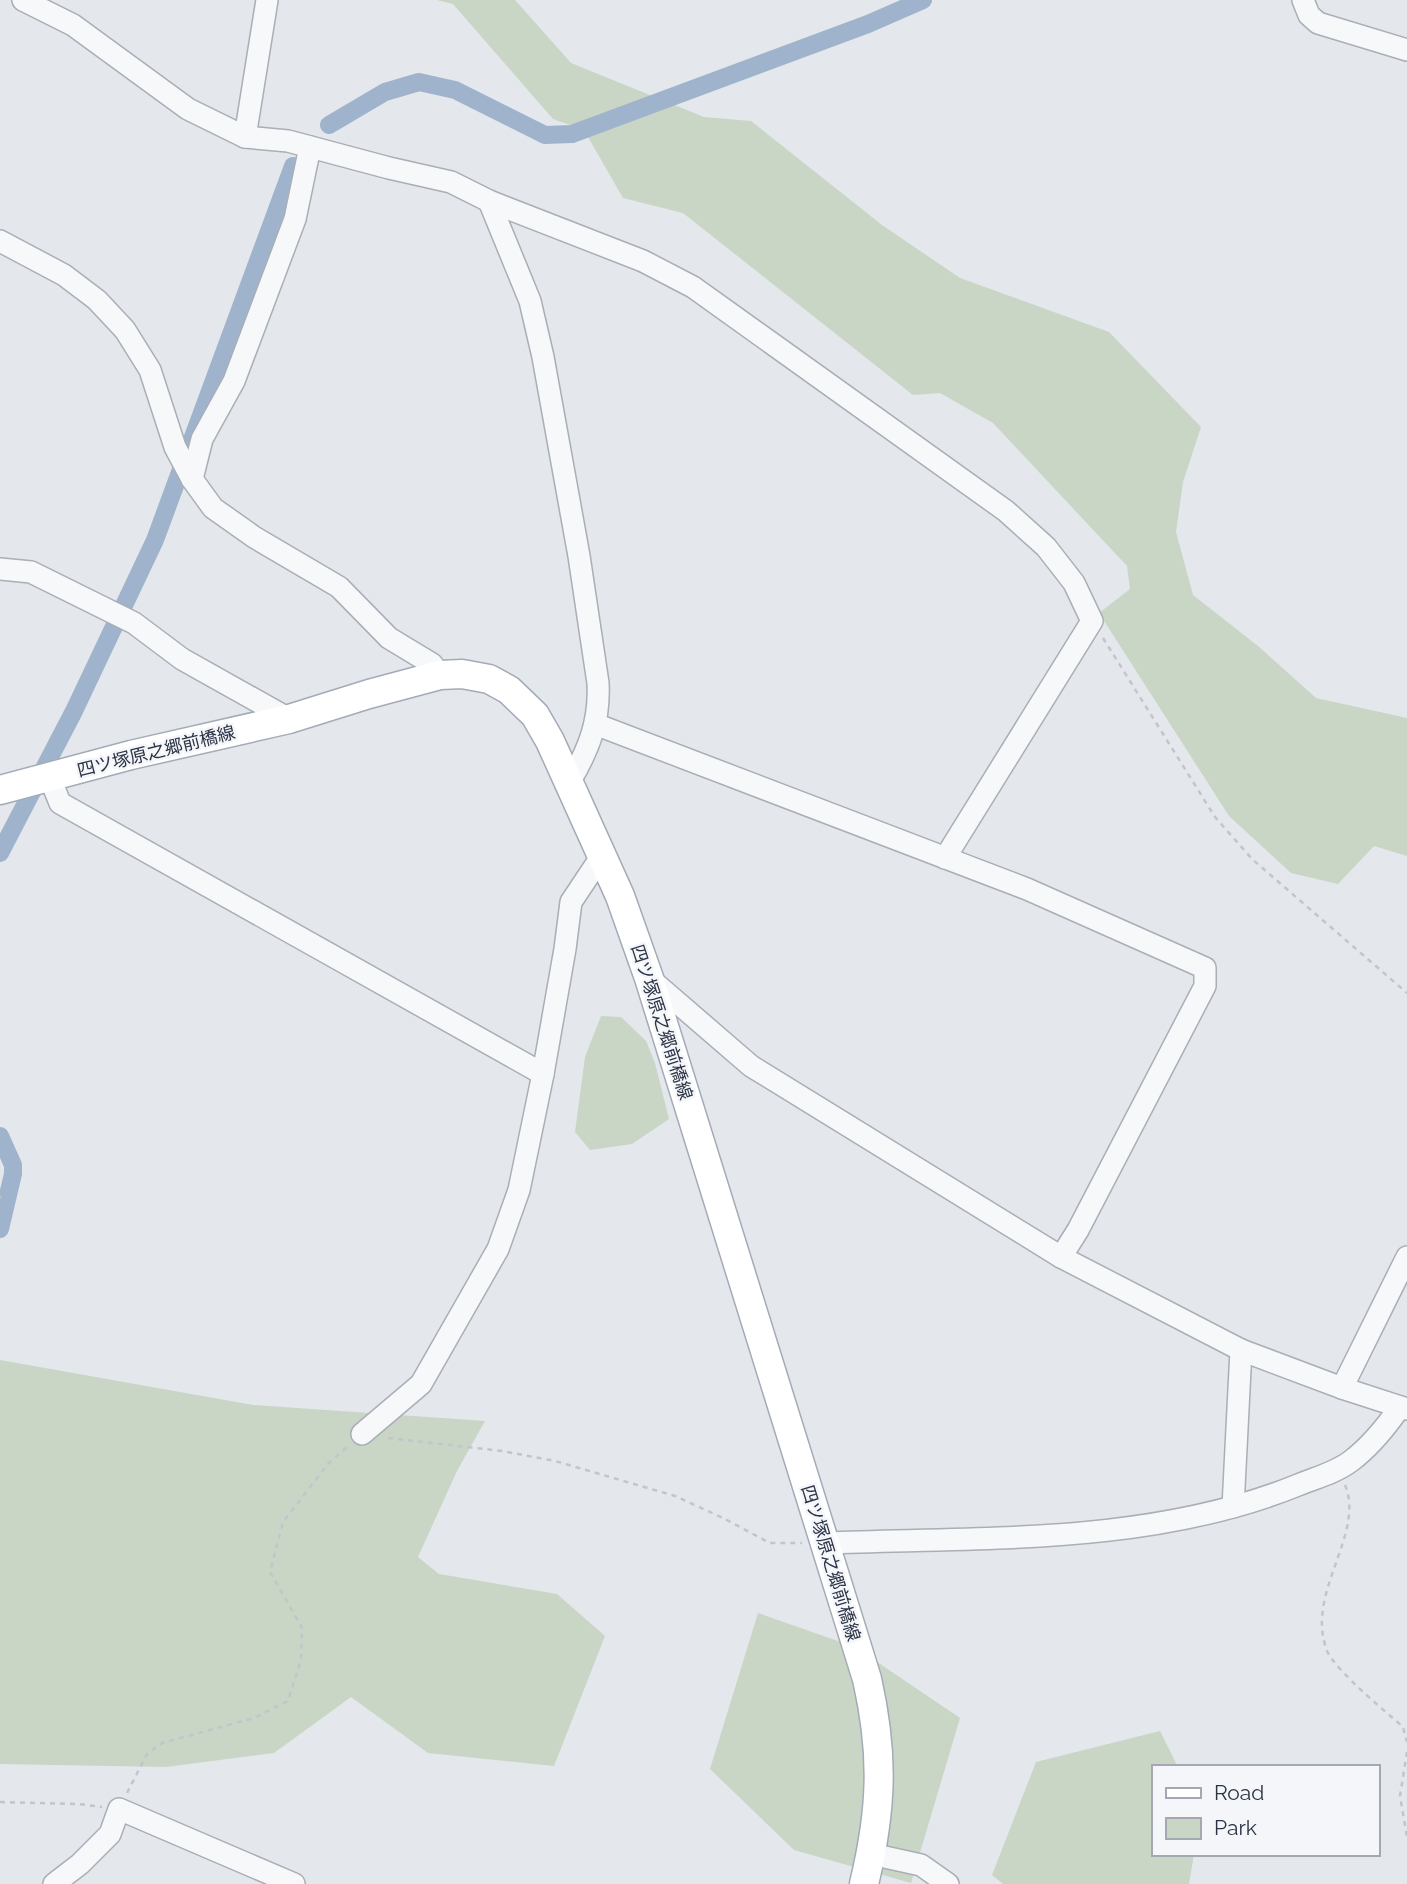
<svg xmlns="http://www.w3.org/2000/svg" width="1407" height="1884" viewBox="0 0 1407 1884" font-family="Raleway,'Noto Sans JP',sans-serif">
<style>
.green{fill:#c9d6c5}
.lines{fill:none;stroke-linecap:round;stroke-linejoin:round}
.canal{stroke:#9fb4cc;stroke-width:18}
.minor-casing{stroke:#a9aeb7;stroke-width:24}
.major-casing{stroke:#a3abb8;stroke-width:31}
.path{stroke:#c2c5cb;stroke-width:2.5;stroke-dasharray:5 5;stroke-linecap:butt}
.minor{stroke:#f7f8fa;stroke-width:21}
.major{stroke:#fff;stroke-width:28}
.labels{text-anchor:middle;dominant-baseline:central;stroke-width:5;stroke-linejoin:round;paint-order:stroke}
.street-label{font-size:18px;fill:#2b3445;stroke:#f4f6f9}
</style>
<rect width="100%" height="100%" fill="#e4e7ec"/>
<g class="green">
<path d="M437,0H515L571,63L704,117L751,121L882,225L960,278L1109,332L1201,427L1183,482L1176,532L1193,595L1258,646L1316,698L1407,718V856L1374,846L1338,884L1291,873L1229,816L1099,613L1130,589L1127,566L993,423L940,393L913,395L683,213L623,198L584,130L553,119L453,4Z"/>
<path d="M601,1016L621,1017L646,1041L655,1063L669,1119L632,1144L590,1150L575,1132L585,1057Z"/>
<path d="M0,1360L253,1405L485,1421L457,1471L418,1557L439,1574L557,1594L605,1636L554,1766L428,1753L351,1697L274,1753L166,1767L0,1764Z"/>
<path d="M758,1613L855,1647L960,1718L911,1883L794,1850L710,1769Z"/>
<path d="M1160,1731L1178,1767H1153V1854H1194L1189,1884H1003L992,1875L1036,1762Z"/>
</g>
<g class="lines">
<g class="canal">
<path d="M329,125L385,92L419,82L455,90L545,135L572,134L868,24L923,0"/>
<path d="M0,853L74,711L155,540L293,166"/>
<path d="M0,1136L13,1165V1174L0,1229"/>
</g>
<g class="minor-casing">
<g id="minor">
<path d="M23,0L73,25L188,109L245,137L288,141L389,168L451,182L489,201L643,261L693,287L1006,511L1046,547L1074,583L1092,621L945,858"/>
<path d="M1303,0L1309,15L1318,23L1407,50"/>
<path d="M245,137L267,0"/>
<path d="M489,201L530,301L543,357L579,556L598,683C600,721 589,749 570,781"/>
<path d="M0,241L64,275L97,300L125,330L150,370L175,447L192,479L213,508L254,537L339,587L389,638L432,664L440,675"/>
<path d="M192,479L202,439L234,381L295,219L310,147"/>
<path d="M0,569L31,572L134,623L182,659L289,719"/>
<path d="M595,724L1027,889L1205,968V986L1078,1230L1061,1257"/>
<path d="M50,778L60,803L543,1074"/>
<path d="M649,978L751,1066L1061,1257L1241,1350L1342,1388L1407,1409"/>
<path d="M1342,1388L1407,1257"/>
<path d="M362,1434L421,1384L498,1249L519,1190L543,1074L565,949L571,902L603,854"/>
<path d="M1233,1507L1241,1350"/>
<path d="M826,1543C982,1537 1151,1545 1298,1485C1315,1478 1335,1473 1351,1461C1371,1446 1386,1427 1400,1407"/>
<path d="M871,1854L921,1865L948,1884"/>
<path d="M54,1884L80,1864L110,1834L119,1809L294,1884"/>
</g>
</g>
<g class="major-casing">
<path id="major" d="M0,790L131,755L289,719L369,694L440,675L462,674L489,679L509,690L535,715L550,741L620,896L649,978L867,1679C884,1754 882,1809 864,1884"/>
</g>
<g class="path">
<path d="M1103,638L1215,817L1252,859L1407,993"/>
<path d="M0,1196V1198"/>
<path d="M388,1438L502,1451L555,1461L675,1496L723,1518L770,1543H802"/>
<path d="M1345,1485C1364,1530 1314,1584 1323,1636C1324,1640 1325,1647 1327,1651C1337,1672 1384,1710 1403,1727L1407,1742"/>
<path d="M1407,1752L1400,1796L1407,1837"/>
<path d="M127,1793L147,1754L162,1743L254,1718L288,1701L301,1660L302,1628L270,1572L283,1522L328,1464L348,1446"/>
<path d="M0,1802L78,1804L102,1807"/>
</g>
<use href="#minor" class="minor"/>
<use href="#major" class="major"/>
</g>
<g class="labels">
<g class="street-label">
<text transform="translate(156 751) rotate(-14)">四ツ塚原之郷前橋線</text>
<text transform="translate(662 1022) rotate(72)">四ツ塚原之郷前橋線</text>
<text transform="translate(831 1563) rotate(73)">四ツ塚原之郷前橋線</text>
</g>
</g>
<rect x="1152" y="1765" width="228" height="91" fill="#f4f6f9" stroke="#a4a8b1" stroke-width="2"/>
<rect x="1166" y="1788" width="35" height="10" fill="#ffffff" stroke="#a4a8b1" stroke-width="2"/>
<text x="1214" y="1800" font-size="21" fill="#2b3445">Road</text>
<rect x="1166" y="1818" width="35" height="21" fill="#c9d6c5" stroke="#a4a8b1" stroke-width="2"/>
<text x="1214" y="1835" font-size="21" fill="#2b3445">Park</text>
</svg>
